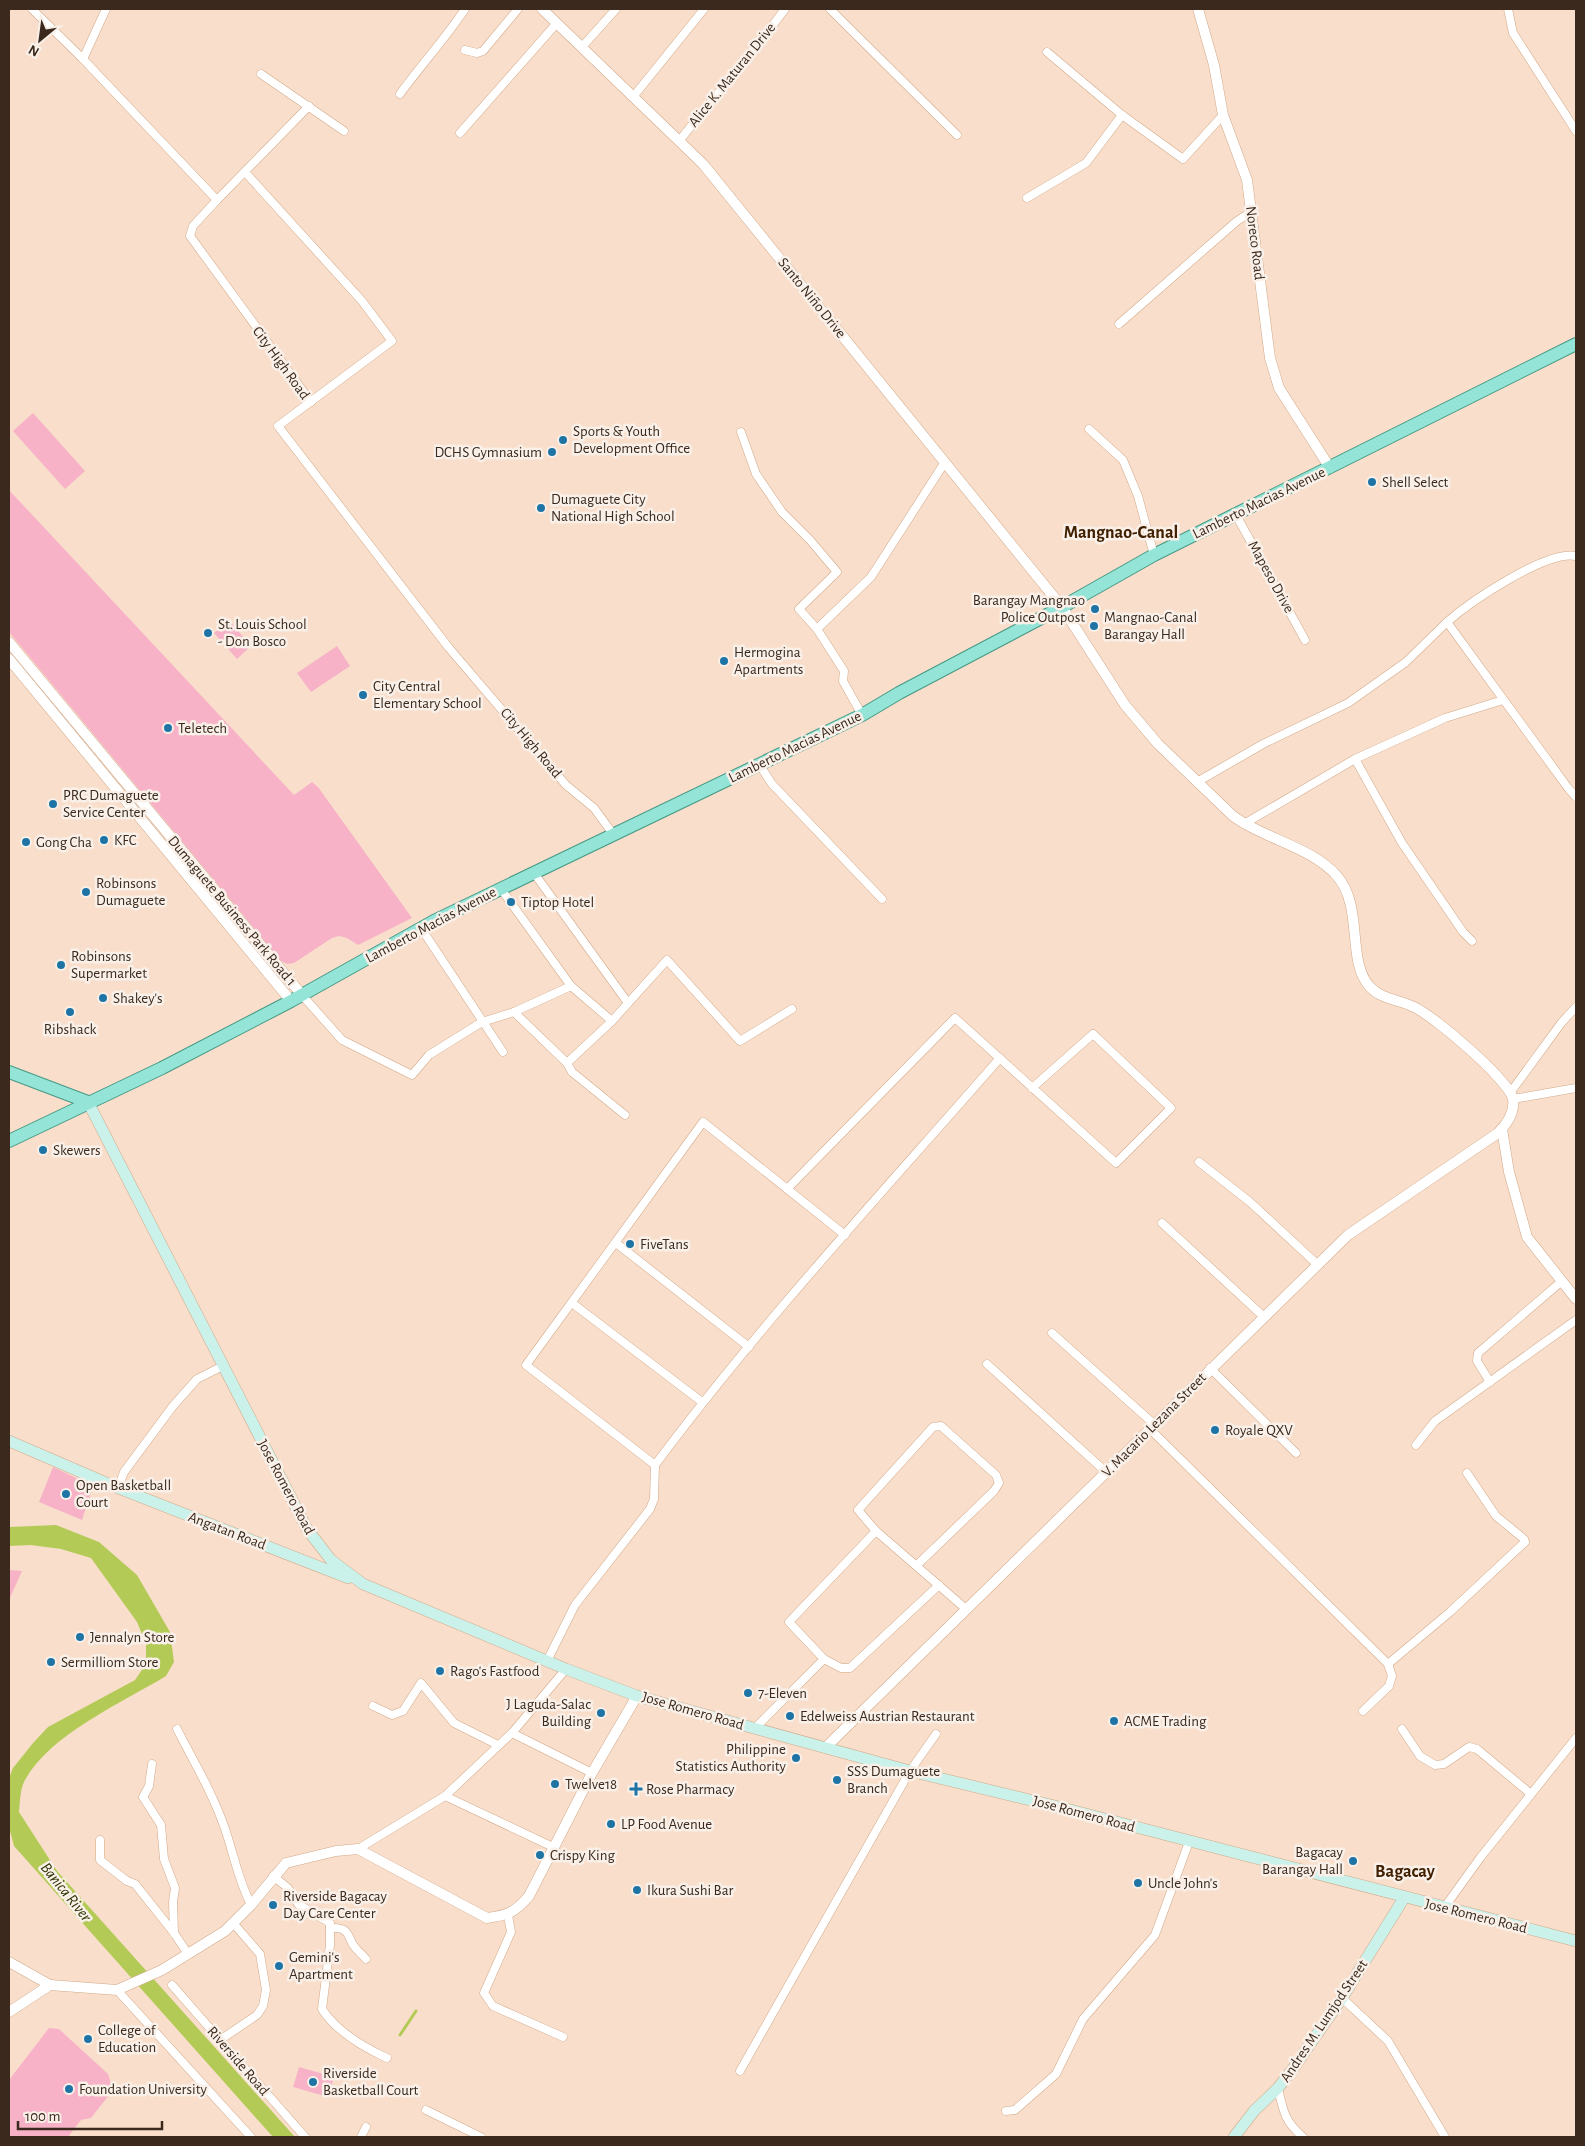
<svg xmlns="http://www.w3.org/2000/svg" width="1585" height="2146" viewBox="0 0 1585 2146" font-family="'Alegreya Sans',sans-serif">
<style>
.green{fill:#f7b2c7}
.water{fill:#b4ca57}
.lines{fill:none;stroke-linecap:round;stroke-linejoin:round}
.stream{stroke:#b4ca57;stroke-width:3}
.minor-casing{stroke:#d2a888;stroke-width:9}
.tertiary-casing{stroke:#d2a888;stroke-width:11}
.secondary-casing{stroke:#d2a888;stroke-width:12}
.primary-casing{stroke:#469884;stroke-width:14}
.minor{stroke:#fff;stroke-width:8}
.tertiary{stroke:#fff;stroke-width:10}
.secondary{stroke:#caf2eb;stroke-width:11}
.primary{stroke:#94e5d7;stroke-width:12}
.poi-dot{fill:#1e74a4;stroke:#f9f0e9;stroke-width:2}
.labels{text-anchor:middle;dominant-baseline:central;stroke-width:5;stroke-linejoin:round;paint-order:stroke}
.street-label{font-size:15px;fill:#3a291c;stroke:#f9f0e9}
.poi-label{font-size:15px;fill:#3a291c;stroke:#f9f0e9;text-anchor:start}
.water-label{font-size:16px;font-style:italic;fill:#2c3403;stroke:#f9f0e9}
.quarter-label{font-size:18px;font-weight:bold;fill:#412001;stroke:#f9f0e9}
</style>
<rect width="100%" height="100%" fill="#f9dfcb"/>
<g class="green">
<path d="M33,413L85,471L65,489L13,431Z"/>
<path d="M9,490L294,795L312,782L318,787L412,918L358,945L347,938L339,936L332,938L294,963L287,964L281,961L9,632Z"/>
<path d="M229,620L251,646L237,659L214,633Z"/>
<path d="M337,646L350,666L311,692L297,673Z"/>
<path d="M53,1467L93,1486L82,1520L39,1502Z"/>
<path d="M9,1570L22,1571L9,1600Z"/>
<path d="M49,2028L59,2029L108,2074L113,2090L91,2118L81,2120L68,2137H9V2080Z"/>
<path d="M299,2067L334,2077L328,2097L293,2087Z"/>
</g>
<path class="water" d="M56,1525L99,1542L137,1575L170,1632L174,1662L166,1676C123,1702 47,1736 24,1782C20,1790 20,1803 19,1812L57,1871L295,2137H273L14,1846L9,1827V1778L13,1768L33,1743L48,1727L135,1680L146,1664V1644L137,1622L91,1558L61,1549L31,1545L9,1546V1527Z"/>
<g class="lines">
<path class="stream" d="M400,2035L416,2011"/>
<g class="minor-casing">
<g id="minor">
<path d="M32,9L83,59L217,200"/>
<path d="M830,9L957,135"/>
<path d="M1508,9L1513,33L1576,131"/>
<path d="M582,47L616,9"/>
<path d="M465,50L477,53L483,51L518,9"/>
<path d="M1047,52L1122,115L1183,159L1223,115"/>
<path d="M83,59L106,9"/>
<path d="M261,74L344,131"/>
<path d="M400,94C421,65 445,39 465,9"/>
<path d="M633,97L704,9"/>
<path d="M309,106L217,200L193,226L190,236L311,402"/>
<path d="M460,133L557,23"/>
<path d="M679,141L766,34L785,9"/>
<path d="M245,172L362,301L392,341L278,426L449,648L566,785L594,808L613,834"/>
<path d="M1027,198L1086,163L1122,115"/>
<path d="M1119,324L1237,221L1251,212"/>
<path d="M1089,429L1123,460L1138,496L1154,555"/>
<path d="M741,432L756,474L782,512L810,540L837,572L799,609L817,629L844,671L843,681L862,715"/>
<path d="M1236,515L1305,640"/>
<path d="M1447,622C1470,602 1546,550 1576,556"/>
<path d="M817,629L871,577L945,462"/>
<path d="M1355,759L1402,843L1463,932L1472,941"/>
<path d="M759,764L772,784L882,899"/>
<path d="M1197,782L1263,744L1348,703L1406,662L1447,622L1568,788L1576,797"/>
<path d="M1244,824L1355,759L1445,718L1503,700"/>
<path d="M534,873L628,1003"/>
<path d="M501,889L571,986L612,1021"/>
<path d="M421,928L503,1052"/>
<path d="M302,995L342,1040L412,1075L429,1055L482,1022L514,1012L571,986"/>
<path d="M514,1012L567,1063L572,1072L625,1115"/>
<path d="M567,1063L612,1021L667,960L740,1041L792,1009"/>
<path d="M1510,1093L1562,1022L1576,1007"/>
<path d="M1513,1099L1576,1088"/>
<path d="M1199,1162L1250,1202L1318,1265"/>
<path d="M787,1189L955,1018L1116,1163L1171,1108L1093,1034L1032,1088"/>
<path d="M1162,1223L1264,1317"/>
<path d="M845,1235L703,1122L526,1365L655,1465C761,1323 883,1192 1000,1058"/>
<path d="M616,1243L749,1347"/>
<path d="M572,1303L702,1402"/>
<path d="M1052,1333L1155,1425"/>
<path d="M987,1364L1106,1472"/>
<path d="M1210,1368L1296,1453"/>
<path d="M1490,1382L1477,1361L1478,1353L1562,1281"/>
<path d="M1150,1429L1388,1664L1392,1676L1389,1686L1363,1711"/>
<path d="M1416,1445L1435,1421L1576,1320"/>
<path d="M118,1488L124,1472L173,1406L197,1379L223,1366"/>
<path d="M917,1565L994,1491L999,1483L996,1475L941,1426L933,1427L858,1510L876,1531L966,1609"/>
<path d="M824,1659L841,1668H850L939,1585"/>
<path d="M547,1661L575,1605L650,1509L654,1499L655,1465"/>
<path d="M1388,1664L1450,1612L1525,1542L1524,1539L1496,1516L1467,1473"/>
<path d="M373,1706L392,1715L403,1711L421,1683L454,1723L498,1745"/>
<path d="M177,1729C194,1762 212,1792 224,1826C234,1854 237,1877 251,1905"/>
<path d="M754,1729L824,1659L789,1622L876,1531"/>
<path d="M1402,1729L1420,1756L1435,1765L1444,1764L1469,1747L1477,1749L1531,1794"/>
<path d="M512,1733L592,1773"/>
<path d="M152,1764L149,1786L143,1797L161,1825L164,1859L175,1888L173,1902L174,1933"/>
<path d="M445,1796L553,1847"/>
<path d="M100,1840V1860L127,1881L135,1884L174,1933L188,1954"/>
<path d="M358,1849L445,1796L512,1733L566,1669"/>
<path d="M273,1876L288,1888L298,1904L330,1923V1945L322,2009C336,2031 363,2047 387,2058"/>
<path d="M1444,1908L1480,1858L1576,1738"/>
<path d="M508,1915L511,1932L484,1993L493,2006L563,2037"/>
<path d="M330,1928C345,1927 347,1931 352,1943C355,1949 362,1954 366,1959"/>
<path d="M172,1985L305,2137"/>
<path d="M117,1990L251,2137"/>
<path d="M1342,1998L1388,2041L1445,2137"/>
<path d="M220,2040L257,2015L263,2006L266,1990L260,1954L234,1924"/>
<path d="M740,2071L910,1771L936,1734"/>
<path d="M1278,2088C1283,2111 1285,2122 1303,2137"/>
<path d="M426,2110L481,2137"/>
<path d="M1006,2111L1015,2110L1056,2074L1083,2019L1155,1935L1189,1842"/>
<path d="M361,2137L366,2127"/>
</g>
</g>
<g class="tertiary-casing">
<g id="tertiary">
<path d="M542,9L703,164L1062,607L1125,705L1158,744L1233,816C1264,839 1312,847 1337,876C1364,907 1346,961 1370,987C1381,999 1400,1000 1414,1007C1434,1016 1509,1080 1513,1099C1515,1113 1507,1124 1498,1133L1348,1235L826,1747"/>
<path d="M1198,9L1214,65L1223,115L1247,180L1270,358L1279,388L1330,468"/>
<path d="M9,642L302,995"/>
<path d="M9,659L291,1001"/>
<path d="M1502,1129L1509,1172L1527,1237L1576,1299"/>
<path d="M9,1962L50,1985L117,1990L162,1970L225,1931L251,1905L286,1863L336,1851L358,1849L487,1918C509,1915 515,1912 529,1896L592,1773L637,1696"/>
<path d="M9,2012L50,1985"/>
</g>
</g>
<g class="secondary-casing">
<g id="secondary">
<path d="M88,1102L307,1529L331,1560L363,1584L566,1669L637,1696L910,1771L1059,1807L1576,1941"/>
<path d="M9,1441L118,1488L348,1578"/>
<path d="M1234,2137L1254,2111L1278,2088L1295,2066L1342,1998L1404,1898"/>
</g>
</g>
<g class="primary-casing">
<g id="primary">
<path d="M9,1072L88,1102"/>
<path d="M9,1141L162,1068L291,1001L434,921L862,715L899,693L1062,607L1154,555L1576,344"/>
</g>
</g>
<use href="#minor" class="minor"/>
<use href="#tertiary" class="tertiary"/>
<use href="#secondary" class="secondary"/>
<use href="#primary" class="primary"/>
</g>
<g class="poi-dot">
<circle cx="563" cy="440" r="5"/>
<circle cx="552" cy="452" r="5"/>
<circle cx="1372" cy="482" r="5"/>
<circle cx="541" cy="508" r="5"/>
<circle cx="1095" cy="609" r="5"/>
<circle cx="1094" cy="626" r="5"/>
<circle cx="208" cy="633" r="5"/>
<circle cx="724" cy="661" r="5"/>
<circle cx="363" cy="695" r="5"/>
<circle cx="168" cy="728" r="5"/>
<circle cx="53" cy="804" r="5"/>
<circle cx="104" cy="840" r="5"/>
<circle cx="26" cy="842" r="5"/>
<circle cx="86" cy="892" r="5"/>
<circle cx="511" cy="902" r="5"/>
<circle cx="61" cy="965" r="5"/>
<circle cx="103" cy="998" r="5"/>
<circle cx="70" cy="1012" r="5"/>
<circle cx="43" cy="1150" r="5"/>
<circle cx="630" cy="1244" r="5"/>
<circle cx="1215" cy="1430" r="5"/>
<circle cx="66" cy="1494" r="5"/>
<circle cx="80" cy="1637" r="5"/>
<circle cx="51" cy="1662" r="5"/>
<circle cx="440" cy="1671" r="5"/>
<circle cx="748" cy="1693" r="5"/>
<circle cx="601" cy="1713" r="5"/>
<circle cx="790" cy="1716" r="5"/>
<circle cx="1114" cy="1721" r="5"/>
<circle cx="796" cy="1758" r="5"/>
<circle cx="837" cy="1780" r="5"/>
<circle cx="555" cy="1784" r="5"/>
<path d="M633.5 1781.5h5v5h5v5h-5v5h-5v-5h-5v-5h5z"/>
<circle cx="611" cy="1824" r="5"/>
<circle cx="540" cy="1855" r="5"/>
<circle cx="1353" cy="1861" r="5"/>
<circle cx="1138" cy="1883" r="5"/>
<circle cx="637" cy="1890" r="5"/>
<circle cx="273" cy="1905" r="5"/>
<circle cx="279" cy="1966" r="5"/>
<circle cx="88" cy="2039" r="5"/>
<circle cx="313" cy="2082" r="5"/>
<circle cx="69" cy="2089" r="5"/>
</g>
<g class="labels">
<g class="street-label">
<text transform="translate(732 75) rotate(-51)">Alice K. Maturan Drive</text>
<text transform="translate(1255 243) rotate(83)">Noreco Road</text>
<text transform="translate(812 298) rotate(51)">Santo Niño Drive</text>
<text transform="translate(281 363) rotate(54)">City High Road</text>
<text transform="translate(1259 503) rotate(-26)">Lamberto Macias Avenue</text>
<text transform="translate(1271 577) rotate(61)">Mapeso Drive</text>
<text transform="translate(531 743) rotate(50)">City High Road</text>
<text transform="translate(795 747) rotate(-26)">Lamberto Macias Avenue</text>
<text transform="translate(232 911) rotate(50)">Dumaguete Business Park Road 1</text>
<text transform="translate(431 925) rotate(-28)">Lamberto Macias Avenue</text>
<text transform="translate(1154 1425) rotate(-45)">V. Macario Lezana Street</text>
<text transform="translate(286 1487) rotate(62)">Jose Romero Road</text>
<text transform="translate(227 1531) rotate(21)">Angatan Road</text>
<text transform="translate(693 1711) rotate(16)">Jose Romero Road</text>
<text transform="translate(1084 1814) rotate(15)">Jose Romero Road</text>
<text transform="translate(1476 1916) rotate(14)">Jose Romero Road</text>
<text transform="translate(1324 2021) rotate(-56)">Andres M. Lumjod Street</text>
<text transform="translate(238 2061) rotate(49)">Riverside Road</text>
</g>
<g class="poi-label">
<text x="573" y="431">Sports &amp; Youth<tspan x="573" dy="17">Development Office</tspan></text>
<text x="542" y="452" text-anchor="end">DCHS Gymnasium</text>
<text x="1382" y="482">Shell Select</text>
<text x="551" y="499">Dumaguete City<tspan x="551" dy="17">National High School</tspan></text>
<text x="1085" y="600" text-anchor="end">Barangay Mangnao<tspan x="1085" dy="17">Police Outpost</tspan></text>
<text x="1104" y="617">Mangnao-Canal<tspan x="1104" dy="17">Barangay Hall</tspan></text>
<text x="218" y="624">St. Louis School<tspan x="218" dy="17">- Don Bosco</tspan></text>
<text x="734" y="652">Hermogina<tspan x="734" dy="17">Apartments</tspan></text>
<text x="373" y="686">City Central<tspan x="373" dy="17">Elementary School</tspan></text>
<text x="178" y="728">Teletech</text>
<text x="63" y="795">PRC Dumaguete<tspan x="63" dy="17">Service Center</tspan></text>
<text x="114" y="840">KFC</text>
<text x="36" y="842">Gong Cha</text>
<text x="96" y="883">Robinsons<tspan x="96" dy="17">Dumaguete</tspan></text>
<text x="521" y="902">Tiptop Hotel</text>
<text x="71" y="956">Robinsons<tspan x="71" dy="17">Supermarket</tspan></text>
<text x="113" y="998">Shakey's</text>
<text x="70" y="1029" text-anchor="middle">Ribshack</text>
<text x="53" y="1150">Skewers</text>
<text x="640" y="1244">FiveTans</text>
<text x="1225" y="1430">Royale QXV</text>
<text x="76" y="1485">Open Basketball<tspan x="76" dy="17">Court</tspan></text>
<text x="90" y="1637">Jennalyn Store</text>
<text x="61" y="1662">Sermilliom Store</text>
<text x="450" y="1671">Rago's Fastfood</text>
<text x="758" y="1693">7-Eleven</text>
<text x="591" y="1704" text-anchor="end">J Laguda-Salac<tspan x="591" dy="17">Building</tspan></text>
<text x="800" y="1716">Edelweiss Austrian Restaurant</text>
<text x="1124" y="1721">ACME Trading</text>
<text x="786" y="1749" text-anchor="end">Philippine<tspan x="786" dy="17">Statistics Authority</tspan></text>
<text x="847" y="1771">SSS Dumaguete<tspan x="847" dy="17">Branch</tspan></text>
<text x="565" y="1784">Twelve18</text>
<text x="646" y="1789">Rose Pharmacy</text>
<text x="621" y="1824">LP Food Avenue</text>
<text x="1343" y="1852" text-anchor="end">Bagacay<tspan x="1343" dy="17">Barangay Hall</tspan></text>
<text x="550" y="1855">Crispy King</text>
<text x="1148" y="1883">Uncle John's</text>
<text x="647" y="1890">Ikura Sushi Bar</text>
<text x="283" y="1896">Riverside Bagacay<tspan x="283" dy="17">Day Care Center</tspan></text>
<text x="289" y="1957">Gemini's<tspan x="289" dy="17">Apartment</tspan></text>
<text x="98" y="2030">College of<tspan x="98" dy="17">Education</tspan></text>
<text x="323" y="2073">Riverside<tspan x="323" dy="17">Basketball Court</tspan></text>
<text x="79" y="2089">Foundation University</text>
</g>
<g class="water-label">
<text transform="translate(66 1892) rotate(51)">Banica River</text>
</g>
<g class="quarter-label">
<text x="1121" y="533">Mangnao-Canal</text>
<text x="1405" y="1872">Bagacay</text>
</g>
</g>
<rect width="1585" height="2146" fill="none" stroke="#3a291c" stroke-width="20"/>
<g transform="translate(40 40) rotate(209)" stroke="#f9f0e9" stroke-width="4" paint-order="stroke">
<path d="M0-4L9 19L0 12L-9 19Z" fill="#3a291c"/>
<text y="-8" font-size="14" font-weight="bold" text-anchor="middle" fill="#3a291c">N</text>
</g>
<path d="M18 2121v8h144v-8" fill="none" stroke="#3a291c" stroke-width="2.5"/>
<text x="25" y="2121" font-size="15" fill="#3a291c" stroke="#f9f0e9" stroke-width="4" paint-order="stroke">100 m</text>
</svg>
